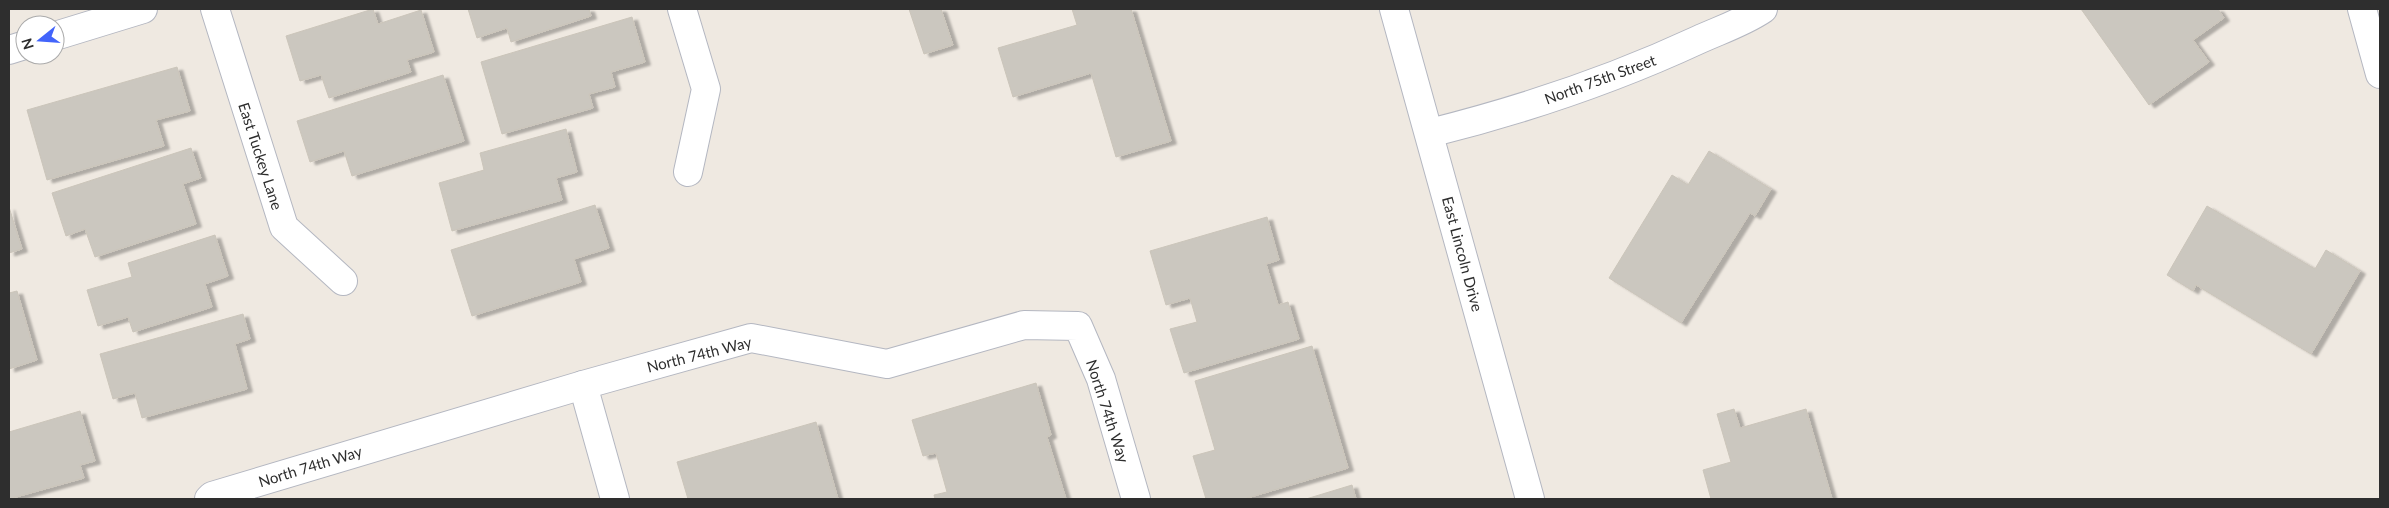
<svg xmlns="http://www.w3.org/2000/svg" width="2389" height="508" viewBox="0 0 2389 508" font-family="Lato,sans-serif">
<style>
.building{fill:#cbc7bf;stroke:#cbc5ba;filter:url(#shadow)}
.lines{fill:none;stroke-linecap:round;stroke-linejoin:round}
.street-casing{stroke:#b4b7c1;stroke-width:30}
.secondary-casing{stroke:#b4b7c1;stroke-width:30}
.street{stroke:#fff;stroke-width:28}
.secondary{stroke:#fff;stroke-width:28}
.labels{text-anchor:middle;dominant-baseline:central;stroke-width:4;stroke-linejoin:round;paint-order:stroke}
.street-label{font-size:15px;fill:#2e2e2e;stroke:#fff}
</style>
<defs>
<filter id="shadow"><feDropShadow dx="5.5" dy="3" stdDeviation="1" flood-color="#0004"/></filter>
</defs>
<rect width="100%" height="100%" fill="#efe9e1"/>
<g class="building">
<path d="M373,9L378,24L421,10L434,52L407,60L411,72L329,98L321,75L300,81L286,36Z"/>
<path d="M468,9H589L591,16L511,42L507,28L477,38Z"/>
<path d="M909,9H941L953,45L924,54Z"/>
<path d="M1072,9H1131L1171,141L1116,157L1091,73L1013,97L998,48L1077,25Z"/>
<path d="M2081,9H2218L2224,18L2193,40L2209,62L2149,105Z"/>
<path d="M632,17L645,62L611,72L615,87L589,94L593,108L502,134L481,62Z"/>
<path d="M177,67L190,111L156,120L164,146L47,180L27,110Z"/>
<path d="M443,75L464,141L352,176L344,151L310,162L297,121Z"/>
<path d="M566,129L577,172L556,178L562,200L452,231L439,183L484,170L480,153Z"/>
<path d="M191,148L201,178L183,184L196,224L95,257L85,229L66,236L52,193Z"/>
<path d="M1709,151L1771,189L1755,216L1750,213L1681,323L1609,278L1672,175L1688,185Z"/>
<path d="M595,205L609,248L574,259L581,282L472,316L451,250Z"/>
<path d="M2207,206L2315,269L2326,250L2360,271L2311,354L2196,285L2193,291L2167,275Z"/>
<path d="M9,207L22,249L9,253Z"/>
<path d="M1267,217L1279,260L1266,264L1278,305L1288,302L1299,339L1184,373L1170,329L1197,322L1190,298L1166,305L1150,251Z"/>
<path d="M215,235L228,276L205,284L212,307L133,332L128,317L98,326L87,290L132,277L128,263Z"/>
<path d="M17,291L37,360L9,369V293Z"/>
<path d="M243,314L250,339L235,344L247,389L142,418L135,393L113,399L100,354Z"/>
<path d="M1312,346L1348,468L1244,499H1206L1193,456L1215,450L1195,381Z"/>
<path d="M1036,383L1051,435L1047,437L1066,499H935L934,495L947,492L936,453L923,456L912,420Z"/>
<path d="M1734,409L1740,428L1806,409L1832,499H1711L1703,470L1731,462L1717,414Z"/>
<path d="M80,411L95,461L80,465L84,478L9,499V432Z"/>
<path d="M816,422L838,499H688L677,462Z"/>
<path d="M1352,485L1356,499H1306Z"/>
</g>
<g class="lines">
<g class="street-casing">
<g id="street">
<path d="M215,9L284,227L343,281"/>
<path d="M682,9L706,89L688,172"/>
<path d="M2362,9L2380,74"/>
<path d="M55,36L143,9"/>
<path d="M9,50L25,45"/>
<path d="M1430,133C1522,110 1612,80 1698,40C1720,30 1744,22 1763,9"/>
<path d="M583,385L615,499"/>
<path d="M209,499L212,496L583,385L751,338L887,364L1024,325L1078,326L1101,379L1136,499"/>
</g>
</g>
<g class="secondary-casing">
<path id="secondary" d="M1394,9L1530,499"/>
</g>
<use href="#street" class="street"/>
<use href="#secondary" class="secondary"/>
</g>
<g class="labels">
<g class="street-label">
<text transform="translate(1600 79) rotate(-20)">North 75th Street</text>
<text transform="translate(261 156) rotate(72)">East Tuckey Lane</text>
<text transform="translate(1463 254) rotate(75)">East Lincoln Drive</text>
<text transform="translate(699 354) rotate(-14)">North 74th Way</text>
<text transform="translate(1108 411) rotate(72)">North 74th Way</text>
<text transform="translate(310 466) rotate(-17)">North 74th Way</text>
</g>
</g>
<rect width="2389" height="508" fill="none" stroke="#2e2e2e" stroke-width="20"/>
<g transform="translate(40 40) rotate(253)"><circle r="24" fill="#ffffff" stroke="#ababab"/>
<path d="M0-4L9 19L0 12L-9 19Z" fill="#4264fb"/>
<text y="-8" font-size="14" font-weight="bold" text-anchor="middle" fill="#2e2e2e">N</text>
</g>
</svg>
